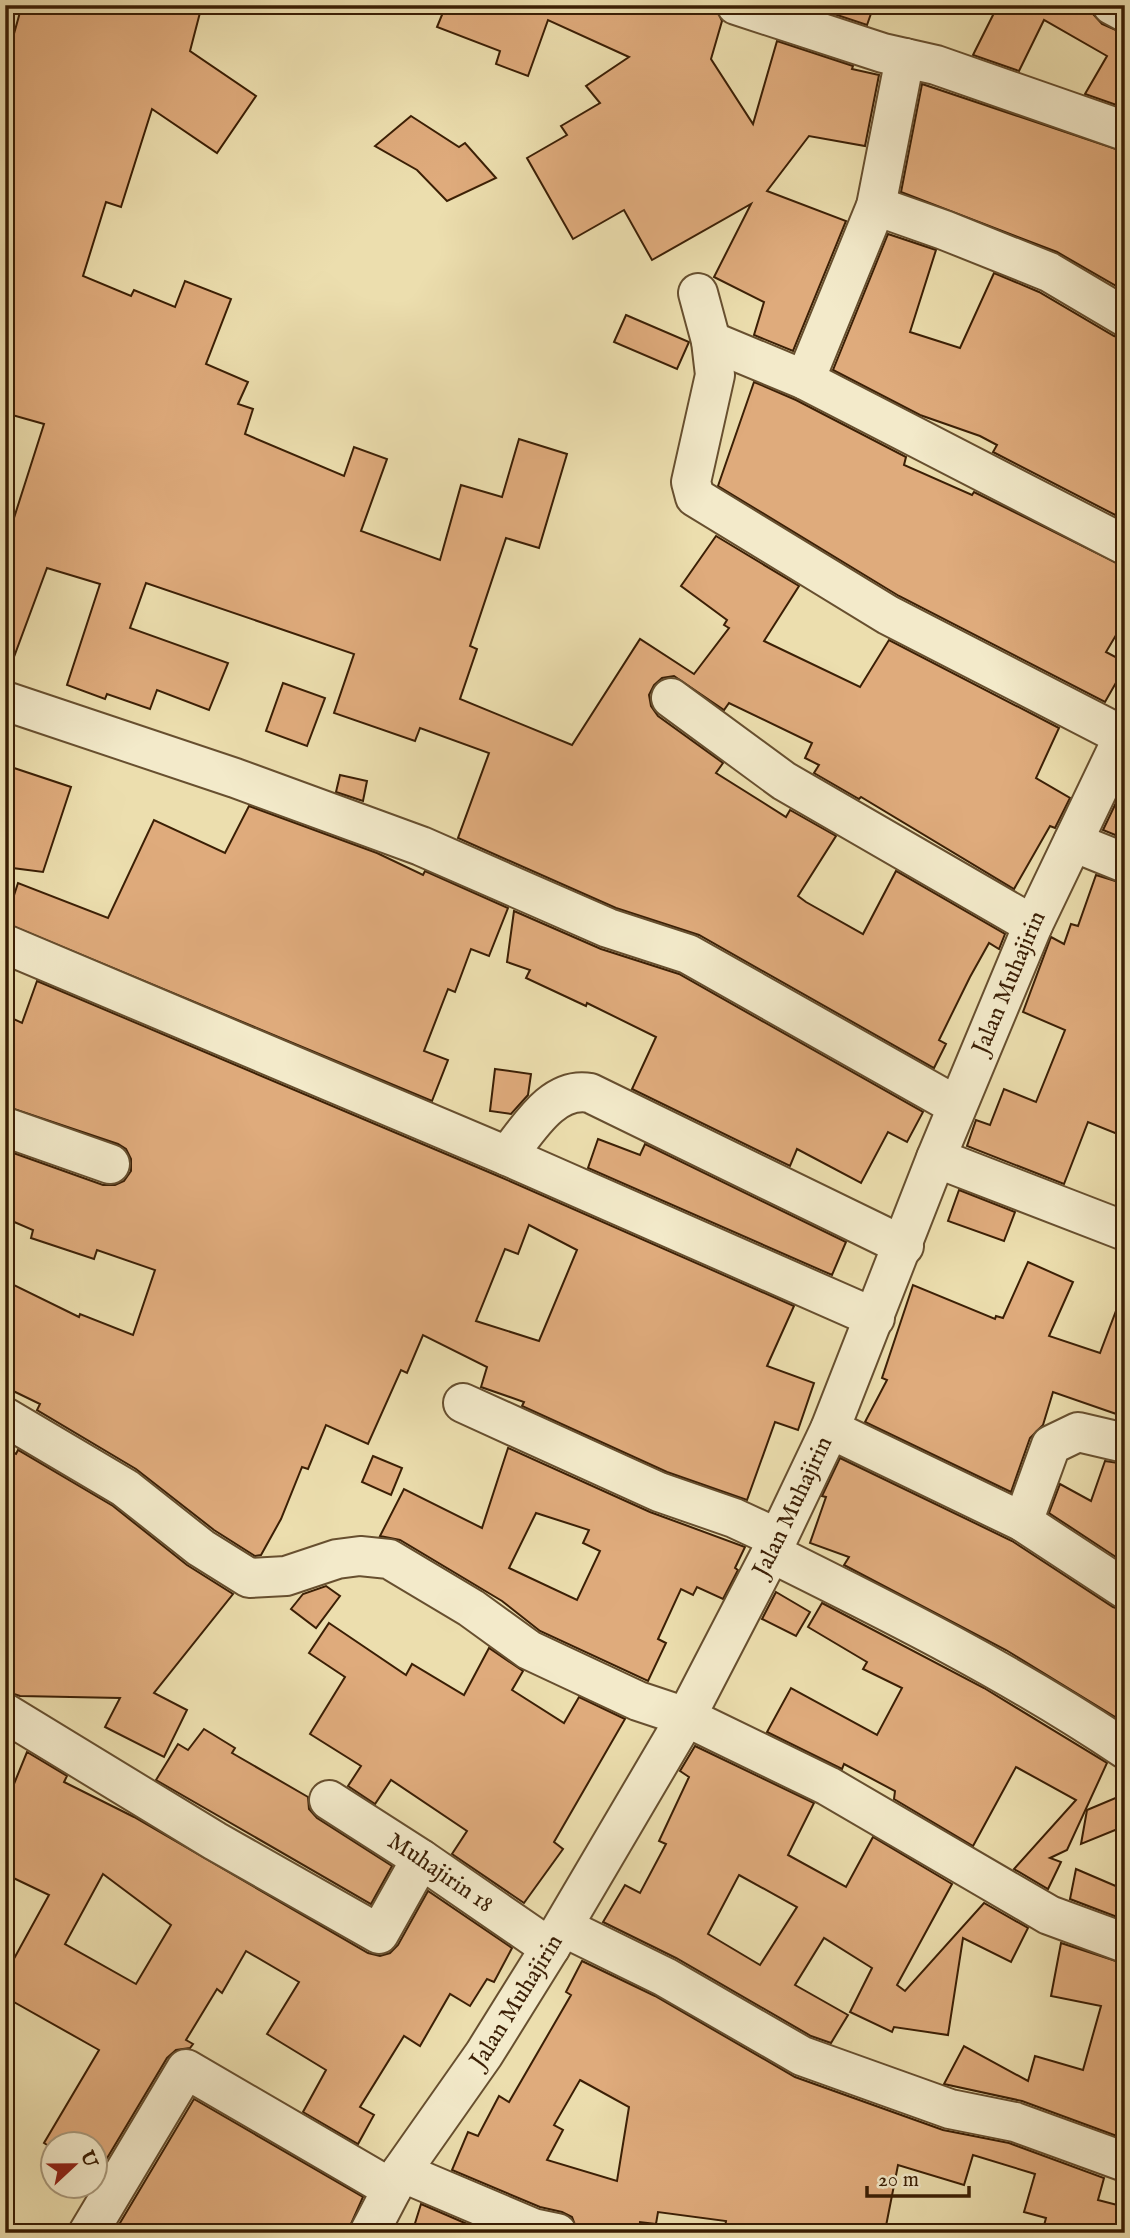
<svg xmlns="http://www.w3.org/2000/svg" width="1130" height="2238" viewBox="0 0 1130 2238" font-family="'IM FELL English',serif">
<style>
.building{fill:#dfab7c;stroke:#3b1f05;stroke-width:2;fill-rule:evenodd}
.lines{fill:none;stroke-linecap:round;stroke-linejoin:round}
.minor-casing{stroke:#674f2f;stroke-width:42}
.minor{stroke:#f3eaca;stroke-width:38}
.labels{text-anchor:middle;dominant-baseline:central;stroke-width:7;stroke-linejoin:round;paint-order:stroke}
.street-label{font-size:24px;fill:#3b1f05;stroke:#f3eaca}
</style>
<rect width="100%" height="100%" fill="#ecdeae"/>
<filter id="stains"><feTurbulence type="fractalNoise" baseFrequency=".00286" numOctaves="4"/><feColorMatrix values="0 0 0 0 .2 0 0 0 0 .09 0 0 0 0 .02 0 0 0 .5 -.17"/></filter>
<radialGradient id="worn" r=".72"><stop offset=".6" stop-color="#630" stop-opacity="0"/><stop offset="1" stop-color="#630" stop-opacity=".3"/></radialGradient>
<g class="building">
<path d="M22,5H202L190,51L256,96L217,153L152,109L121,207L106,202L83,276L131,296L134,290L175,307L185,281L231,299L206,364L248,382L238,404L253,409L245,434L344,476L354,447L387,459L361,531L440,560L461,485L502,497L519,439L567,454L539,548L506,538L470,646L477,649L460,699L572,745L640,639L694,674L729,628L724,625L727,620L681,586L716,536L799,586L764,641L860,687L889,640L1059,728L1036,778L1070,798L1055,828L1050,826L1014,889L861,797L859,799L814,773L819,765L805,758L812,743L729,703L724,710L674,676L662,678L654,685L649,695L651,706L658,716L723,763L716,773L786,817L790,810L836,836L798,896L806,902L863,934L896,871L1005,934L999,949L989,943L970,977L939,1040L946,1044L934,1068L699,935L616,908L458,838L489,753L420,728L415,741L334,713L354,654L146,583L130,628L228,663L209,710L157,690L150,709L107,694L105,699L67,685L100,584L47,568L8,673L5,672V546L44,424L5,413V66Z"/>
<path d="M446,5H715L722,21L711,59L753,124L777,41L853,66L852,69L879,75L865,146L809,136L767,191L846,221L793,351L754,335L764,302L714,277L751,204L652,260L624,210L573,239L527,158L567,135L561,126L600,103L586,86L629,57L548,20L528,76L496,64L500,51L437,27Z"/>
<path d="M807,5H874L867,25Z"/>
<path d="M998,5H1085L1102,24L1125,34V108L1085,94L1107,56L1044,20L1019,71L973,55Z"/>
<path d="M922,84L1125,152V291L1057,252L901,192Z"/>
<path d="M411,116L459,147L465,143L496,178L447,201L417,170L375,146Z"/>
<path d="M888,234L936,250L910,332L960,348L994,273L1039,292L1114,336L1125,339V520L993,452L997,445L980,436L920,415L833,370Z"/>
<path d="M626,315L689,342L677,369L614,342Z"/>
<path d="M754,382L796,400L906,457L904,465L972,495L974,492L1125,567V620L1106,652L1125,662V667L1105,702L899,596L718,486Z"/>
<path d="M283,683L325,698L307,746L266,731Z"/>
<path d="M5,765L71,787L43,872L5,867Z"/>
<path d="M340,775L367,781L363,801L336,792Z"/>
<path d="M1125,784V839L1103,830Z"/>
<path d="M249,806L377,853L423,875L425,871L508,908L489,956L471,949L455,992L448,989L424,1051L448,1060L432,1101L5,923L18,883L108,918L154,820L225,853Z"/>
<path d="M1096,875L1125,884V1137L1088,1122L1064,1184L967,1146L976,1120L990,1125L1004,1089L1036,1102L1065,1030L1023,1012L1051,937L1064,944L1071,924L1078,926Z"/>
<path d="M514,911L601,949L679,974L923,1112L907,1142L888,1132L861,1183L797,1149L790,1166L632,1089L656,1037L587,1003L586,1006L526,978L530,970L507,962Z"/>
<path d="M37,981L498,1176L794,1306L767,1366L814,1383L798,1430L775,1422L747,1500L667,1472L522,1406L524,1402L481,1387L487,1367L423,1335L407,1373L401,1370L368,1444L326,1425L308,1469L302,1467L281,1519L261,1555L255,1556L214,1530L136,1469L37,1410L40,1404L5,1387V1304L14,1285L79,1317L80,1314L133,1335L155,1270L97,1250L94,1259L31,1238L33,1230L5,1218V1150L103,1185H115L124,1181L131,1171V1159L126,1149L118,1144L5,1106V1015L22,1023ZM529,1225L577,1250L539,1341L476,1321L505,1249L518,1254Z"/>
<path d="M495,1069L531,1074L528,1095L511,1114L490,1111Z"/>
<path d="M598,1139L640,1155L645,1144L846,1242L832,1275L588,1168Z"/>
<path d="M959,1190L1015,1212L1004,1241L948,1221Z"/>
<path d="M1028,1262L1073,1282L1049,1336L1100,1353L1122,1295L1125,1296V1417L1053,1392L1043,1425L1030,1438L1011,1492L865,1422L887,1380L882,1378L913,1285L995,1319L996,1316L1003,1318Z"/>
<path d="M5,1448L16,1454L18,1450L113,1506L187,1565L233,1594L154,1693L187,1710L164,1757L105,1727L120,1698L20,1696L5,1691Z"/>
<path d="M508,1448L650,1512L745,1547L735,1568L738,1570L723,1599L697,1587L693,1595L681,1589L658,1639L666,1643L648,1681L540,1631L502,1601L400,1540L380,1536L404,1489L482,1528ZM536,1513L589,1530L583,1543L600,1551L577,1600L509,1568Z"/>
<path d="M373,1456L402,1468L391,1495L362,1482Z"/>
<path d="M840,1458L1012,1541L1113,1607L1125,1611V1723L1006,1650L844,1565L849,1557L810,1543L826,1497L822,1496Z"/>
<path d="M1105,1461L1125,1464V1563L1049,1513L1060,1484L1091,1501Z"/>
<path d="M326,1586L340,1596L316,1628L291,1609L303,1594Z"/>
<path d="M776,1592L810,1612L796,1636L762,1619Z"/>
<path d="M822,1603L984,1688L1107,1763L1067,1850L1050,1858L1061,1862L1048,1889L1014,1869L1076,1800L1016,1767L973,1846L894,1799L895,1791L844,1764L842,1769L767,1732L791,1688L877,1735L902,1688L863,1669L867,1662L808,1627Z"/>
<path d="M329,1623L406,1675L412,1664L464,1695L489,1648L523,1671L512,1690L564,1723L579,1697L625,1719L554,1842L563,1849L524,1903L452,1854L467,1831L391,1780L375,1804L348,1786L361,1766L310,1734L345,1677L309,1653Z"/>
<path d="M204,1729L235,1748L232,1753L308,1797L309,1809L317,1818L392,1866L371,1904L156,1780L178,1744L188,1750Z"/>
<path d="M695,1746L814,1803L788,1855L846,1887L873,1837L952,1884L897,1985L905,1991L984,1903L1028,1928L1011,1962L963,1938L948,2035L894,2027L892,2032L850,2012L872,1968L824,1938L795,1985L848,2015L831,2043L811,2036L676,1958L603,1922L625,1885L640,1893L666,1844L659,1841L689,1777L680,1771ZM739,1875L797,1907L760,1965L708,1934Z"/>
<path d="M27,1752L67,1776L64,1782L134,1817L368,1953L380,1956L390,1953L398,1945L428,1891L512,1948L494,1982L487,1979L470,2006L450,1994L420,2046L404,2036L360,2107L374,2115L358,2144L303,2112L326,2070L267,2034L299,1982L246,1951L222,1993L217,1989L186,2040L193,2044L190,2048L176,2050L167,2058L97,2175L94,2174V2144H52V2148L44,2143L99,2050L5,1997V1975L49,1895L5,1874V1806ZM103,1874L171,1925L136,1984L65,1944Z"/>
<path d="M1125,1794V1826L1081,1844L1087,1810Z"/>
<path d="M1076,1869L1125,1890V1920L1070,1899Z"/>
<path d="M1061,1943L1125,1964V2139L1022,2101L944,2084L964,2046L1028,2081L1035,2056L1083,2070L1101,2006L1051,1996Z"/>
<path d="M582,1961L655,1996L795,2077L943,2130L1009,2143L1104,2178L1098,2200L1125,2207L1118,2233H1042L1046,2218L1024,2212L1035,2174L973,2155L964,2185L898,2165L885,2231L858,2226L857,2233H724L726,2221L658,2212L656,2224L640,2222L639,2233H578L572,2217L562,2212L540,2207L452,2170L468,2132L478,2136L499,2096L509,2102L571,1995L566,1992ZM580,2080L629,2107L617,2181L547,2160L563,2130L554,2125Z"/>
<path d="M194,2099L363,2197L347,2233H114Z"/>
<path d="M421,2204L488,2233H412Z"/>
</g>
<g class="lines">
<g class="minor-casing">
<g id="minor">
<path d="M736,5L883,53L936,65L1125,131"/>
<path d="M1112,5L1125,12"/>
<path d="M876,206L944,230L1049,272L1125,317"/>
<path d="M698,293L711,341L715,375L691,482L695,497L888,615L1123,736"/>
<path d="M711,341L805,380L1125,545"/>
<path d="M805,380L876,206L905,58"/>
<path d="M671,698L784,781L1033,925"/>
<path d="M5,701L235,778L421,846L608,928L688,954L957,1106"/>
<path d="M1073,842L1125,863"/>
<path d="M5,944L507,1156L875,1318"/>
<path d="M5,1127L110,1164"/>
<path d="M507,1156C528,1130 552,1086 590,1093L904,1246"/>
<path d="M936,1158L1125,1231"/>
<path d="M463,1403L659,1492L734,1518L777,1538"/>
<path d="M5,1417L125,1488L201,1548L249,1578L286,1576L337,1559L360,1556L389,1559L471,1608L529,1650L638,1701L686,1717L828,1786L1049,1915L1125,1943"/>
<path d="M830,1429L1023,1522L1125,1589"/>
<path d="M1023,1522L1051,1445L1078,1432L1125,1443"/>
<path d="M771,1553C892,1613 1012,1673 1125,1749"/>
<path d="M5,1713L215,1841L379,1934L421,1859"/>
<path id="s1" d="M329,1800L421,1859L550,1948"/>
<path d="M563,1927L665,1977L802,2056L950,2109L1015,2122L1125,2162"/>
<path d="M401,2172L533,2228L557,2233"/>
<path d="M88,2233L186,2069L392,2189"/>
<path id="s2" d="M369,2233L401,2172L484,2054L550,1948L686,1717L771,1553L830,1429L936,1158L1033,925L1125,733"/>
</g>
</g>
<use href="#minor" class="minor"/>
</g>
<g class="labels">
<g class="street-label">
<text stroke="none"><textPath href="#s2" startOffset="1409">Jalan Muhajirin</textPath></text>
<text stroke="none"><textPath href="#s2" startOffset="842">Jalan Muhajirin</textPath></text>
<text stroke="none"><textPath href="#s1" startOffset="133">Muhajirin 18</textPath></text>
<text stroke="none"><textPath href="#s2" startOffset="275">Jalan Muhajirin</textPath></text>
</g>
</g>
<rect width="1130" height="2238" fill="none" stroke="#ecdeae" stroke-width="28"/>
<rect x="7" y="7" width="1116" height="2224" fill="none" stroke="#3b1f05" stroke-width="3.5"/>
<rect x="14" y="14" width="1102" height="2210" fill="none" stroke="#3b1f05" stroke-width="2"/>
<g transform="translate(74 2165) rotate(68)"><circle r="33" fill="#f3eaca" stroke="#a9997b" stroke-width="2"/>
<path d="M0-5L12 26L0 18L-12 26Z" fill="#8f2418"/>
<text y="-10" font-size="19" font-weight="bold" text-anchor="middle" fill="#3b1f05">U</text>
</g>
<path d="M867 2186v10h102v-10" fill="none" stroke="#3b1f05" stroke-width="3.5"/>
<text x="878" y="2186" font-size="21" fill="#3b1f05" stroke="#f3eaca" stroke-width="5" paint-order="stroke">20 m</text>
<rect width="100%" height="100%" filter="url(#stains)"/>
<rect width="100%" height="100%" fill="url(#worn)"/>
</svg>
